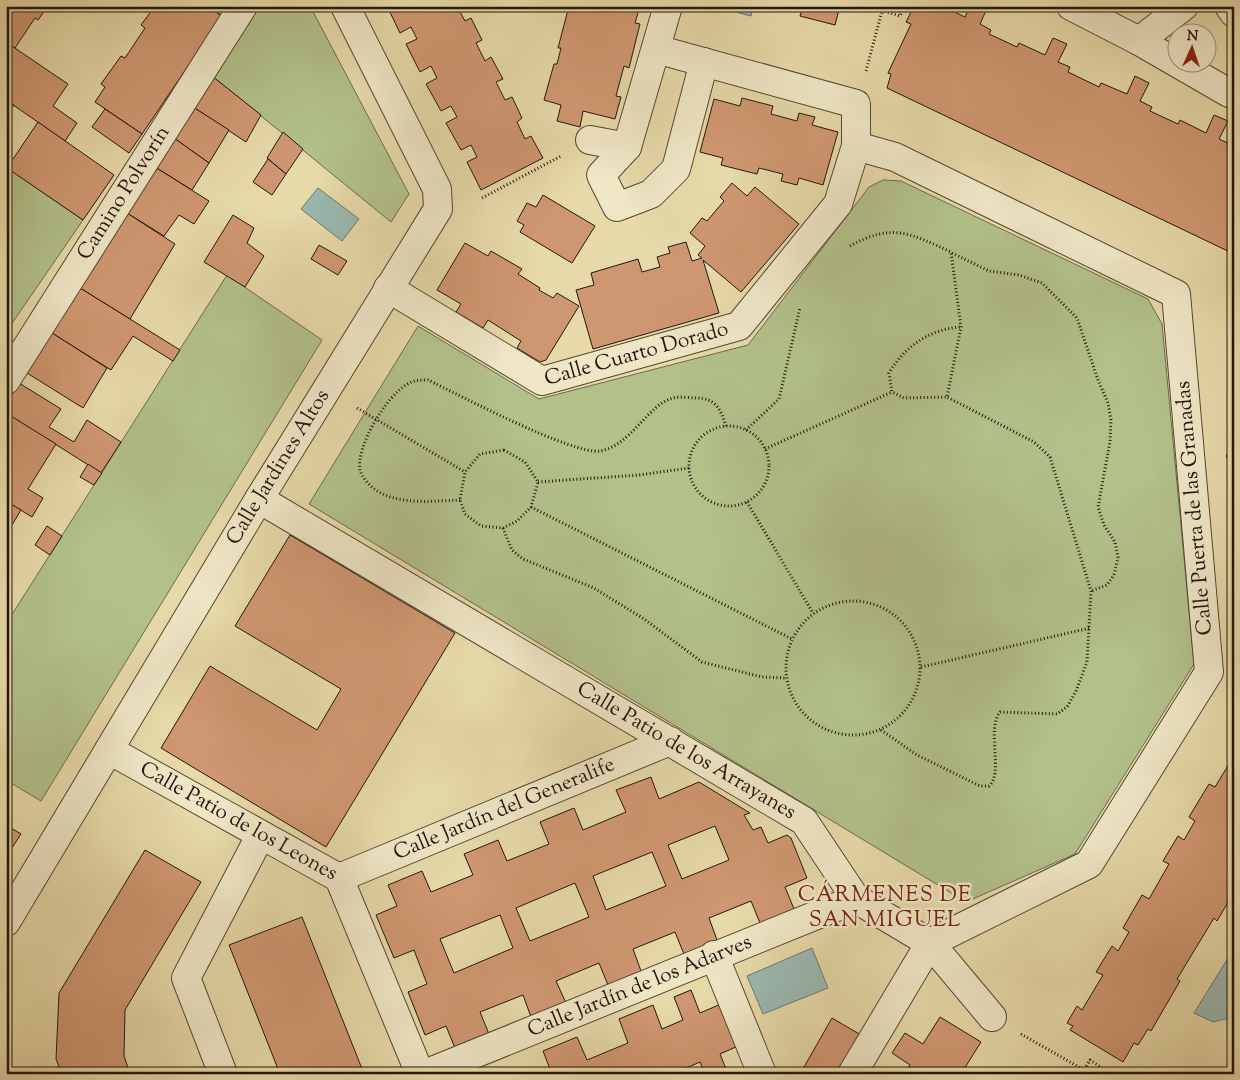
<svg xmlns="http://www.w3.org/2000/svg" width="1240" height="1080" viewBox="0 0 1240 1080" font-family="'Sorts Mill Goudy',serif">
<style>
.green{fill:#b2c08a;stroke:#6a6b4c}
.water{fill:#9ab8b1;stroke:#6a7770}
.building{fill:#cf9771;stroke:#23160e;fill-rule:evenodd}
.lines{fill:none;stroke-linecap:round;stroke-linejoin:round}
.minor-casing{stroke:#544734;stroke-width:30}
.tertiary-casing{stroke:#544734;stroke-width:30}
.path{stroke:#23160e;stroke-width:3;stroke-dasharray:1 2.5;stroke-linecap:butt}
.minor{stroke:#efe6c6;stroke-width:28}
.tertiary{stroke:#efe6c6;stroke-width:28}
.labels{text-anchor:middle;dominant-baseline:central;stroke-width:4.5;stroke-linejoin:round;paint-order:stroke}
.street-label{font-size:21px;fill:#23160e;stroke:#efe6c6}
.neighbourhood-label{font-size:22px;letter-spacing:1px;fill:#7a1f14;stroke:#efe6c6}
</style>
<rect width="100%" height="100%" fill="#e7d9a8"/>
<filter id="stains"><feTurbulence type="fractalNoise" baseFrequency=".004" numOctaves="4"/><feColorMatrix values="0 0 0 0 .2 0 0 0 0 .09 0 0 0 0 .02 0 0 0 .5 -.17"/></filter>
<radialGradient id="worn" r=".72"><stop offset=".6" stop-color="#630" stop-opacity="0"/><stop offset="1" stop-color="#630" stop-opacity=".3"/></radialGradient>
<g class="green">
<path d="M260,6H310L409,194L391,222L212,76Z"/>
<path d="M6,167L83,220L6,332Z"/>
<path d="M883,180L901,181L1148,299L1162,324L1194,664L1075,854L966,902L309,504L418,326L539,399L748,345L869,187Z"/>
<path d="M227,275L322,340L41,801L6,780V624Z"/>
</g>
<g class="water">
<path d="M712,6H753L751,16Z"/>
<path d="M318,188L359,219L342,241L301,209Z"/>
<path d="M812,948L828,988L763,1014L747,976Z"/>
<path d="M1234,956V1017L1213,1022L1194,1013L1228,958Z"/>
</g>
<g class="building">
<path d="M6,6H48L38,20L35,18L15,48L6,42Z"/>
<path d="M155,6H207L222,16L142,134L95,102L105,87L101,84L121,56L125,58L145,28L141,25Z"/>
<path d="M207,6H229L222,16Z"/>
<path d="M387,6H457L465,21L471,18L482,40L476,43L485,61L491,57L503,79L496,82L505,100L512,97L522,118L517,122L525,139L531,136L543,158L481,190L467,162L477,157L471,145L461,150L446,123L457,117L451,106L441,111L426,84L437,78L431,66L420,72L406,44L417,39L411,27L400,33Z"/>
<path d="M569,6H640L635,23L640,24L629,68L624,66L616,96L621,97L615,119L583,111L580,127L557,121L561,105L544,100L554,64H557L561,48H558Z"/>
<path d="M803,6H840L835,25L800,16Z"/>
<path d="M914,6H930L938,10L942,6L965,17L970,6H988L980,24L991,30L989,34L1017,47L1019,43L1045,55L1053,38L1067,44L1058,62L1070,67L1068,72L1099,87L1101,83L1127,94L1135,76L1149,83L1140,101L1152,107L1150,111L1178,124L1180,120L1206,133L1214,115L1228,121L1219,139L1232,145L1230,149L1234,151V254L887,88L891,74L888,73L911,24L906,22Z"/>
<path d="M6,42L68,84L53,106L77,123L65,141L6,100Z"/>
<path d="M212,76L261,115L246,142L193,107Z"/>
<path d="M742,98L773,106L771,114L797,121L799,113L815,117L812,125L838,132L823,185L799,178L797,185L781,181L783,174L759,168L757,174L721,165L723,158L700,152L714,99L740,106Z"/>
<path d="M6,100L14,105L6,116Z"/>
<path d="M193,107L229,130L209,163L174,138Z"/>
<path d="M105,109L142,134L129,153L92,127Z"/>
<path d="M38,122L114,175L83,220L7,168Z"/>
<path d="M283,132L303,149L286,174L267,158Z"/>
<path d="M174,138L209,163L192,190L155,167Z"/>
<path d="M268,159L286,174L272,195L253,182Z"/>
<path d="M155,167L209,201L194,224L179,215L164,236L127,213Z"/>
<path d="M732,183L747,196L755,187L799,224L741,292L703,260L719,313L593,349L576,290L594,285L591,273L638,259L642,272L660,267L657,257L670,253L668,247L686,242L692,261L702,258L698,255L705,246L690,233L702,218L707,221L724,201L720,197Z"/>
<path d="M543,195L595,226L572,263L520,232L524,225L517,221L527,203L536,207Z"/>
<path d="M127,213L175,244L130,319L80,288Z"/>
<path d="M233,215L254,228L247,243L264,256L245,287L204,262Z"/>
<path d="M465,243L488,256L491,251L522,269L518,274L540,288L539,290L553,298L557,293L579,306L546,360L540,362L517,348L521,341L488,320L483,328L456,312L461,304L437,290Z"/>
<path d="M319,245L347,261L338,275L311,259Z"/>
<path d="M80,288L180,350L173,361L133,336L111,370L52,333Z"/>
<path d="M52,333L107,368L83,408L27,373Z"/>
<path d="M19,383L61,409L49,427L74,442L87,420L121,442L101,473L6,413V404Z"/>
<path d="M6,413L56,444L28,489L43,498L32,517L6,501Z"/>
<path d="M88,464L102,473L94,485L80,477Z"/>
<path d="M6,501L21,510L6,535Z"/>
<path d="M47,526L62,536L50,555L35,545Z"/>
<path d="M290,535L455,633L326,847L161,748L210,666L317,730L341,689L235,626Z"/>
<path d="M1234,756V892L1217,921L1214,918L1177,979L1180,981L1151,1031L1148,1029L1138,1045L1134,1043L1123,1062L1070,1030L1073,1026L1067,1023L1077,1006L1082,1010L1103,975L1096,972L1112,946L1118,951L1129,932L1123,928L1142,895L1149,899L1169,864L1163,861L1178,836L1184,840L1195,821L1189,817L1209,784L1215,787Z"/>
<path d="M651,777L659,799L699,782L750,813L744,815L753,830L761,827L768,843L787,835L791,838L807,878L785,887L794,909L760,923L751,901L709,918L717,940L684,954L675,932L633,949L641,971L608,985L599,963L556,981L566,1003L531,1017L523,995L480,1012L489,1034L455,1048L446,1026L425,1035L408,992L427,984L414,950L394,958L376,915L397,906L388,885L422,871L431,892L473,875L464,854L498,840L507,861L549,844L540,822L574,808L583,830L626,812L616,790ZM715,826L729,860L682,879L668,845ZM652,852L666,886L606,910L593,876ZM575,883L589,917L530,941L516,908ZM500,915L513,948L454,973L440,939Z"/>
<path d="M6,825L21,834L6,857Z"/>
<path d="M145,850L201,882L125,1010L124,1056L130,1074H62L56,1059L59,993Z"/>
<path d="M302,917L364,1074H280L229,945Z"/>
<path d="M691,990L700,1013L721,1004L738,1046L720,1054L728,1074H705L700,1062L682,1070L683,1074H552L543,1051L577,1037L587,1060L628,1043L619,1019L653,1005L662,1029L683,1020L674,997Z"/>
<path d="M940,1017L981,1042L961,1074H905L910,1065L892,1053L905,1033L923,1044Z"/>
<path d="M832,1018L861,1035L837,1074H800Z"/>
<path d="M501,1068L504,1074H487Z"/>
<path d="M883,1068L893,1074H880Z"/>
</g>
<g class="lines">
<g class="minor-casing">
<g id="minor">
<path d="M1071,6L1139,41L1229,93"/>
<path d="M1139,41L1184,6"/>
<path d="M590,140L627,147L668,6"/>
<path d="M627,147L601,175L617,207L651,194L676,169L704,62"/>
<path id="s1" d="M388,288L542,381L739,326L838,204L856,146V104L656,49"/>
<path id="s2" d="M6,380L243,6"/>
<path id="s3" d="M259,499L804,821L856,899L930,943L992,1017"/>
<path id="s4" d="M109,750L339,878L420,1074"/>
<path id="s5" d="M339,878L670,741"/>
<path id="s6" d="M6,922L259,499L438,209L437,189L345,6"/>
<path d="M714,955L762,1074"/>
<path d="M223,1074L186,978L260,836"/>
<path id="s7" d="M425,1074L856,899"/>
<path d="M852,1074L930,943L1089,864L1209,672L1176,294L895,157L856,146"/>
</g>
</g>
<g class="tertiary-casing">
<path id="tertiary" d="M1229,6L1234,13"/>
</g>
<g class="path">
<path d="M868,6L900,16L904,6"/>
<path d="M866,71L882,11"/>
<path d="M482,198L561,156"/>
<path d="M850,246C893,222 911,234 951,252L961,327L947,397L904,398L892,392L889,373C905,346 930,329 961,327"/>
<path d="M952,253L989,271L1019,275L1042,283L1077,318L1098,380L1108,403L1111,420L1110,442L1098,507L1104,525L1115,542L1118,557L1114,575L1107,585L1091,591"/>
<path d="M357,408L465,472"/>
<circle cx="729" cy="466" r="40"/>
<path d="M746,430L779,399L800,308"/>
<path d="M765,449L892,392"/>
<path d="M504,450L525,462L538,482L531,507L517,521L503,528L481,526L465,514L460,500L465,472L480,454Z"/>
<path d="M1226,456H1234"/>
<path d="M538,482L639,475L689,468"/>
<path d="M460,500C433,501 396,506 373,488C368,484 362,477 360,470C356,446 386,397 406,385C413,380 420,380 428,380C459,395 573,455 600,451C632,445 647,405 673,398C680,396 689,398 696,398C716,398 721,410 726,426"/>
<path d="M747,502L813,613"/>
<path d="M531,507L792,639"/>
<path d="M503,528L512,550L523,559L594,588L644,619L702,662L762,677L786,678"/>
<circle cx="853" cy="668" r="67"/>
<path d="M921,667L1090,628"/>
<path d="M881,730L917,755L980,786H989C1004,773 986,730 1000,712L1057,714L1067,707L1076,691L1087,662L1091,591L1050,457L1034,442L947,397"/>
<path d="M1021,1034L1084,1070L1090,1060L1111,1074"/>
</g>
<use href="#minor" class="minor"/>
<use href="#tertiary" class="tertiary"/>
</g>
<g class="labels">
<g class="street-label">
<text stroke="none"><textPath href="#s2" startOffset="221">Camino Polvorín</textPath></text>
<text stroke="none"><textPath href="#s1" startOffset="278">Calle Cuarto Dorado</textPath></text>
<text stroke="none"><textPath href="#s6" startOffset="530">Calle Jardines Altos</textPath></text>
<text transform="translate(1195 508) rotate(-95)">Calle Puerta de las Granadas</text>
<text stroke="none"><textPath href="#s3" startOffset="496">Calle Patio de los Arrayanes</textPath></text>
<text stroke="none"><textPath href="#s5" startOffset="179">Calle Jardín del Generalife</textPath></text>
<text stroke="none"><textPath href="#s4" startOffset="148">Calle Patio de los Leones</textPath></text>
<text stroke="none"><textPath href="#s7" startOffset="232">Calle Jardín de los Adarves</textPath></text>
</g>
<g class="neighbourhood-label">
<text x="885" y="896">CÁRMENES DE<tspan x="885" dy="25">SAN MIGUEL</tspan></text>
</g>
</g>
<rect width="1240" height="1080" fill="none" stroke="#e7d9a8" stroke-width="25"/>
<rect x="8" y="8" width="1225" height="1065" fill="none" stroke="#23160e" stroke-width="2.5"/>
<rect x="12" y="12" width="1215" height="1055" fill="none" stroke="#23160e"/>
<g transform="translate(1192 48) rotate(3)"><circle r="24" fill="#efe6c6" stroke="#9d937c"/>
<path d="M0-4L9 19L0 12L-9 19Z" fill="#8f2418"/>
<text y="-8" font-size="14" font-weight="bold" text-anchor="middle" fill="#23160e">N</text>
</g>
<rect width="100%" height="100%" filter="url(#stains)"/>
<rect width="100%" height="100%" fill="url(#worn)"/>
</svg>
